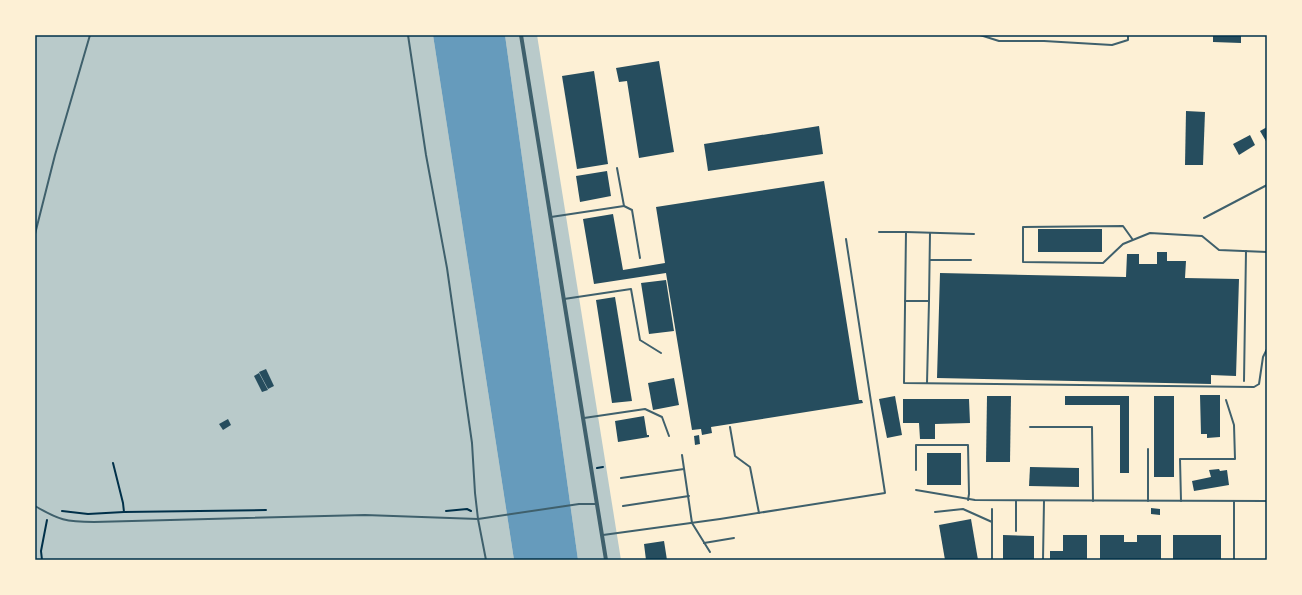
<svg xmlns="http://www.w3.org/2000/svg" width="1302" height="595" viewBox="0 0 1302 595" font-family="Montserrat,sans-serif">
<style>
.green{fill:#b9caca}
.water{fill:#669bbc}
.building{fill:#264d5e}
.lines{fill:none;stroke-linecap:round;stroke-linejoin:round}
.path{stroke:#003049;stroke-width:2}
.service{stroke:#3f606c;stroke-width:2}
.minor{stroke:#3f606c;stroke-width:4}
.neatline{fill:none;stroke:#003049;stroke-width:1.5}
</style>
<rect width="100%" height="100%" fill="#fdf0d5"/>
<g class="green">
<path d="M35,35H433L514,560H35Z"/>
<path d="M505,35H537L621,560H578Z"/>
</g>
<path class="water" d="M433,35H505L578,560H514Z"/>
<g class="building">
<path d="M1213,35H1241V43L1213,42Z"/>
<path d="M659,61L674,152L639,158L627,81L619,82L616,68Z"/>
<path d="M594,71L608,164L577,169L562,76Z"/>
<path d="M1186,111L1205,112L1203,165H1185Z"/>
<path d="M819,126L823,154L708,171L704,144Z"/>
<path d="M1267,127V143L1260,131Z"/>
<path d="M1250,135L1255,145L1239,155L1233,144Z"/>
<path d="M607,171L611,196L580,202L576,176Z"/>
<path d="M824,181L859,400H862L863,403L711,427L712,433L702,435L701,429L692,430L666,273L594,284L583,219L613,214L623,270L665,263L656,207Z"/>
<rect x="1038" y="229" width="64" height="23"/>
<path d="M1157,252H1167V261H1186L1185,278L1239,279L1236,376L1211,375V384L937,378L940,273L1126,277L1127,254H1139V264H1157Z"/>
<path d="M666,280L674,331L649,334L641,283Z"/>
<path d="M615,297L632,401L612,403L596,300Z"/>
<path d="M266,369L274,386L268,389L259,372Z"/>
<path d="M259,373L268,390L262,392L254,376Z"/>
<path d="M674,378L679,405L653,410L648,383Z"/>
<path d="M1200,395H1220V437L1207,438V434H1201Z"/>
<path d="M895,396L902,435L887,438L879,399Z"/>
<path d="M987,396H1011L1010,462H986Z"/>
<path d="M1065,396H1129V473H1120V405H1065Z"/>
<rect x="1154" y="396" width="20" height="81"/>
<path d="M903,399H969L970,423L935,424V439H920L919,423H903Z"/>
<path d="M644,416L647,435H649V437L618,442L615,421Z"/>
<path d="M228,419L231,425L223,430L219,424Z"/>
<path d="M699,435L700,444L695,445L694,436Z"/>
<rect x="927" y="453" width="34" height="32"/>
<path d="M1030,467L1079,468V487L1029,486Z"/>
<path d="M1219,469L1220,471L1227,470L1229,485L1194,491L1192,481L1211,477L1209,470Z"/>
<path d="M1151,508L1160,509V515L1151,514Z"/>
<path d="M971,519L978,560H945L939,525Z"/>
<path d="M1003,535L1034,536V560H1003Z"/>
<path d="M1063,535H1087V560H1050V551H1063Z"/>
<path d="M1100,535H1124V542H1137V535H1161V560H1100Z"/>
<rect x="1173" y="535" width="48" height="25"/>
<path d="M664,541L667,560H646L644,544Z"/>
</g>
<g class="lines">
<g class="path">
<path d="M113,463L123,503L124,512"/>
<path d="M597,468L603,467"/>
<path d="M62,511L88,514L124,512L266,510"/>
<path d="M446,511L467,509L471,511"/>
<path d="M42,560L41,551L47,520"/>
</g>
<g class="service">
<path d="M408,35L426,155L447,268L472,443L475,493L478,519L486,560"/>
<path d="M980,35L999,41H1044L1112,45L1128,40V35"/>
<path d="M624,206L632,210L640,258"/>
<path d="M551,217L624,206L617,168"/>
<path d="M1204,218L1267,185"/>
<path d="M879,232H906L904,383L1254,387L1259,384L1263,357L1267,349"/>
<path d="M906,232L974,234"/>
<path d="M35,234L55,155L90,35"/>
<path d="M1133,240L1123,226L1023,227V262L1103,263L1123,244L1150,233L1202,236L1219,250L1267,252"/>
<path d="M930,260H971"/>
<path d="M564,299L631,289L640,340L661,353"/>
<path d="M905,301H929L930,233"/>
<path d="M1244,381L1246,251"/>
<path d="M927,383L929,301"/>
<path d="M584,418L645,409L662,417L669,436"/>
<path d="M730,427L735,456L750,467L759,513"/>
<path d="M1030,427H1092L1093,501"/>
<path d="M1148,449V501"/>
<path d="M682,455L692,523L710,552"/>
<path d="M916,470V445H968L969,494L968,500"/>
<path d="M621,478L684,469"/>
<path d="M916,490L975,500L1267,501"/>
<path d="M1016,501V531"/>
<path d="M1181,501L1180,459H1235L1234,425L1226,400"/>
<path d="M1234,501V560"/>
<path d="M35,506C59,520 66,522 94,522L365,515L478,519L579,504H597"/>
<path d="M623,506L689,496"/>
<path d="M992,509V560"/>
<path d="M935,512L963,509L992,522"/>
<path d="M603,535L720,519L885,493L846,239"/>
<path d="M704,543L734,538"/>
<path d="M1043,560L1044,501"/>
</g>
<path class="minor" d="M521,35L606,560"/>
</g>
<rect width="1302" height="595" fill="none" stroke="#fdf0d5" stroke-width="72"/>
<rect x="36" y="36" width="1230" height="523" class="neatline"/>
</svg>
